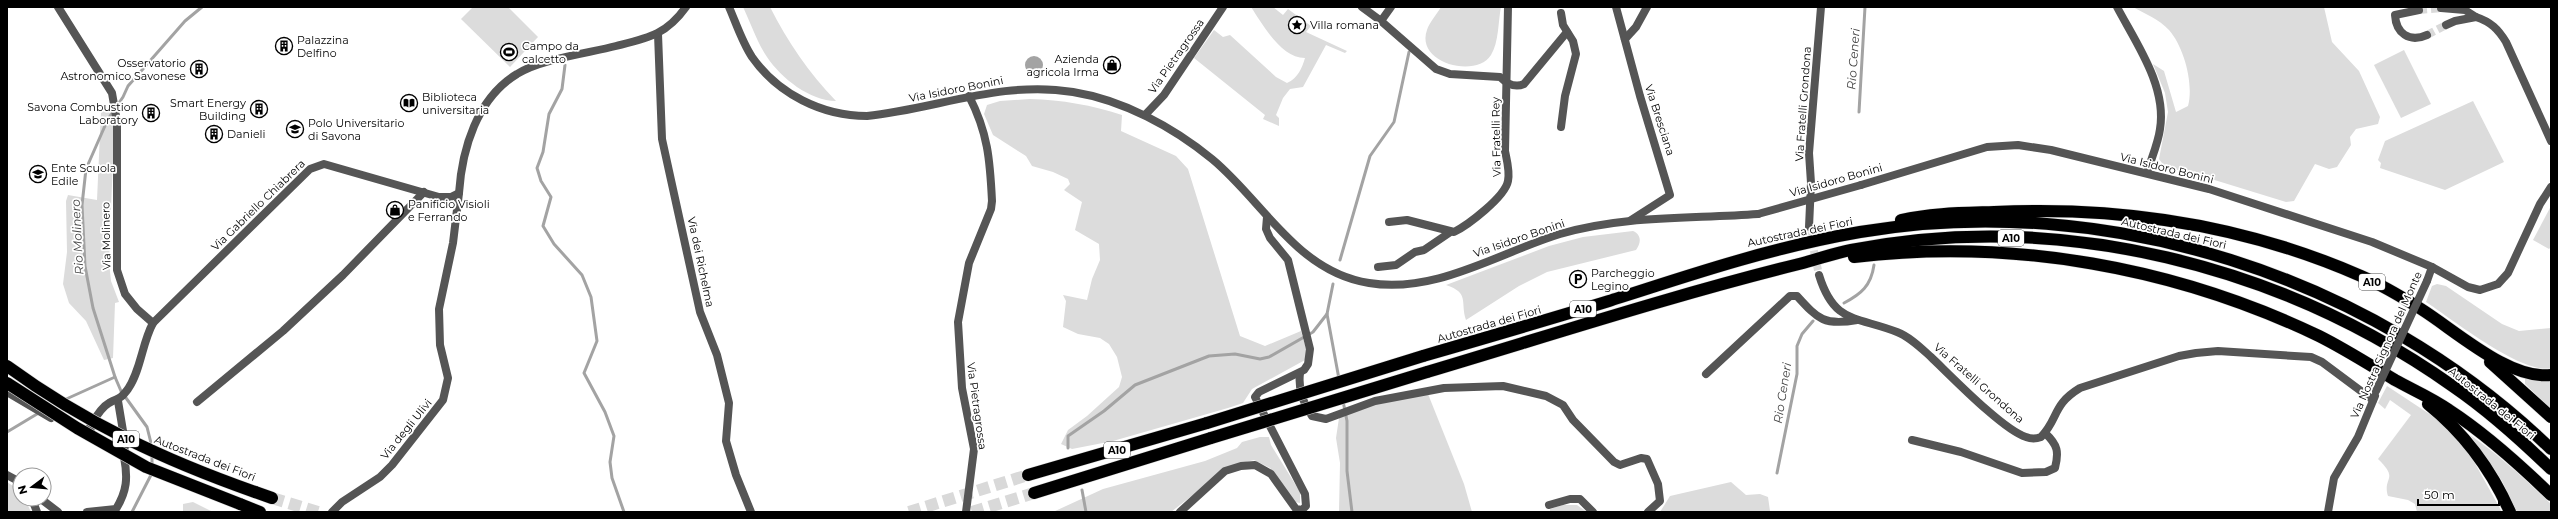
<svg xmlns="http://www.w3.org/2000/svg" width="2558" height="519" viewBox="0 0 2558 519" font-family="Montserrat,sans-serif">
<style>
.green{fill:#dcdcdc}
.water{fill:#a3a3a3}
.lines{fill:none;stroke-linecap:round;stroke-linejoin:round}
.stream{stroke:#a3a3a3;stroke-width:3}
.minor-tunnel{stroke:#d9d9d9;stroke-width:8;stroke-dasharray:8 4;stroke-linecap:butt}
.motorway-tunnel{stroke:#d9d9d9;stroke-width:12;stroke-dasharray:12 6;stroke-linecap:butt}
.motorway-casing{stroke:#dbdbdb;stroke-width:13}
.minor{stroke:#555;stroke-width:8}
.tertiary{stroke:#555;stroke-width:8}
.motorway{stroke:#000;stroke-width:12}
.motorway-bridge-casing{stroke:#dbdbdb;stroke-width:13;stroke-linecap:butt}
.minor-bridge{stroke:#555;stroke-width:8}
.tertiary-bridge{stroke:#555;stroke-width:8}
.motorway-bridge{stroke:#000;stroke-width:12}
.labels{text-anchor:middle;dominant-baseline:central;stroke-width:3.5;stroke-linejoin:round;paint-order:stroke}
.shield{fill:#fff;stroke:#4c4c4c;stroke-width:1}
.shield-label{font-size:10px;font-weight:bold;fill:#000}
.poi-label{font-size:11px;fill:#000;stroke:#fff;text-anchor:start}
.street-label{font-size:11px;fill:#000;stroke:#fff}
.water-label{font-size:12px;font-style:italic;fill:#444;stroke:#fff}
</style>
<rect width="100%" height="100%" fill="#fff"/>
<g class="green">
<path d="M473,7H508L538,37L510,67L461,19Z"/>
<path d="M743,7H770C788,42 808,72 836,101C810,101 781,78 767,57C757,42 751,24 743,7Z"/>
<path d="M1251,7H1273L1283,15L1288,9L1311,26L1306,32L1347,51L1345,53L1326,45L1303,87L1290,89L1283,98L1276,115L1279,118V126L1263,119L1265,115L1194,58L1214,30L1223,37L1230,35L1276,77L1287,83C1298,78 1302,68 1305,58C1281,58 1263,25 1251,7Z"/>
<path d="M1441,7H1501C1498,22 1499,42 1491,55C1476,79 1415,63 1427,30C1429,23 1437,14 1441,7Z"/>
<path d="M2133,7H2324L2332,42L2359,71L2380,117L2378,124L2356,129L2350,137L2351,145L2337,167L2329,169L2315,164L2294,201L2286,202L2195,174L2165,167L2159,159L2168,112L2165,93L2153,64L2164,71L2176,112L2188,106C2194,84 2184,47 2169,30C2159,19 2145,14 2133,7Z"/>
<path d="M2404,50L2431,104L2401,118L2374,65Z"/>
<path d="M1030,99C1062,100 1092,105 1122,115L1121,131L1176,156L1188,169L1240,336L1265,346L1301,331L1307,352L1305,360L1252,389L1243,403L1228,408L1113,441L1072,449L1061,444L1068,430L1087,416L1119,387L1122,377L1117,357L1109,344L1100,338L1078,334L1063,327L1066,301L1063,295L1087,300L1092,279L1100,260L1099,244L1075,230L1082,202L1064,190L1070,184L1068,179L1053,172L1032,166L1026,156L993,135L984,114L987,105L1000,101Z"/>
<path d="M2473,101L2504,162L2445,190L2380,168L2381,163L2378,160L2385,141Z"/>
<path d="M107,107L111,112L114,133L109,262L111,281L119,302L115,303L113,358L104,360L86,321L69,303L63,284L67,252L66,201L68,195L97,200L101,111Z"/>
<path d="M2551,206V247L2549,249L2533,240Z"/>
<path d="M1633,231C1642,235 1641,243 1636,250L1547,272L1519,286L1466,320C1460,302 1470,293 1446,285L1549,246L1583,237Z"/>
<path d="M2437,284L2446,286L2502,324L2519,331L2551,328V368C2522,375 2452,319 2426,302L2432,286Z"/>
<path d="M2525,379L2551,380V409L2525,384Z"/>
<path d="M2387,386L2437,419L2467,449L2502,512H2417L2415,504L2408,500L2388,496C2382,477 2400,480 2378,459L2411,415L2390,400L2385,409L2378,403Z"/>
<path d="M1428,394L1464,484L1472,512H1339L1340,463L1336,438L1339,418C1367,404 1397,399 1428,394Z"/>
<path d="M2470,435C2499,455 2525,479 2551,504V512H2517L2502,481Z"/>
<path d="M1260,437H1269L1271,445L1300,492V503L1295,502L1270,468L1254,460L1230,466L1171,512H1053L1103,489L1205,461L1237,448L1242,442Z"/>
<path d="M7,482L19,490L20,499H25L31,512H7Z"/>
<path d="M1731,482L1746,495L1760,494L1768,497L1770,511L1660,512L1670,496Z"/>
<path d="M193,502L213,512H183V504Z"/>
<path d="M1563,505H1577L1587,512H1550V509Z"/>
</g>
<circle class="water" cx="1034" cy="65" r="9"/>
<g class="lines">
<g class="stream">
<path d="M565,65L562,89L549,114L543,152L537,168L541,181L551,197L543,226L554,244L582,275L591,297L597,341L584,373L605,412L614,436L610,462L612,478L624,512"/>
<path d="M1859,112L1865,7"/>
<path d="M1340,260L1370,156L1394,122L1409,52"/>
<path d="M1333,284L1327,314L1339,379"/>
<path d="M1844,303C1861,294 1871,286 1874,265"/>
<path d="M64,400L115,377"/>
<path d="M1343,401L1347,421V471L1352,512"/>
<path d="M7,432L37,414"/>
<path d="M152,447L147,427L121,391L115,377L93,308L85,266L82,205L86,169L108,119L123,97L128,86L185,21L202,7"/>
<path d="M1068,448V436L1104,411L1135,385L1209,356L1235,354L1260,359L1269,357L1313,332L1327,314"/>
<path d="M152,467V455"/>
<path d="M1777,473L1797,374V346L1802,334L1813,321"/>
<path d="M1082,490L1086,512"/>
<path d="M132,512L152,473"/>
</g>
<g class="minor-tunnel">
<path d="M2419,10L2441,8"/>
<path d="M2427,35L2446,25"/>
<path d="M1809,227L1819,275"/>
</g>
<g class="motorway-tunnel">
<path d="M272,498L318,512"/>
<path d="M909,512L1028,475"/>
<path d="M972,512L1034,493"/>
</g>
<g class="motorway-casing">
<g id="motorway">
<path d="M1901,220C1932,213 1963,213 1994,212C2120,206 2245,225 2361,276C2382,285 2402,297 2421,309C2456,331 2509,380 2551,375"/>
<path d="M1854,257C2013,238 2175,267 2319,336C2345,349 2370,365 2395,380C2413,390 2432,398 2449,410C2486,434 2519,464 2551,495"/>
<path d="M1423,356C1485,338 1547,320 1609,301C1692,274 1773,247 1860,232C2106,190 2372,276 2551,449"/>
<path d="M2490,362L2551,417"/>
<path d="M1427,372C1551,335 1674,295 1799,264C1816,260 1834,253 1851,250C2061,209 2282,265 2454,387C2489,411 2521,440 2551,469"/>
<path d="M2428,404C2464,433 2491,469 2510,512"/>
<path d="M1028,475L1207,423"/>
<path d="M255,492L272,498"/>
<path d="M1034,493L1211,438"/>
<path d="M240,504L260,512"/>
</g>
</g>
<g class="minor">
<path d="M58,7L112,93L117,122V270L125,294L137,309L153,323"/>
<path d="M1362,7L1381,21"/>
<path d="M1391,7L1381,21L1436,69L1450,74L1500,77C1507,84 1515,88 1524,84L1567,32"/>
<path d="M1616,7L1640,96L1670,195L1631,220"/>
<path d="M2117,7C2136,43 2167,86 2160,129C2158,144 2151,159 2147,173"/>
<path d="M2441,8L2465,10L2476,17L2455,21L2446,25"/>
<path d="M2419,10L2395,15C2396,33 2409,43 2427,35"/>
<path d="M1561,13L1563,25L1573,41L1576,54L1565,96L1561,127"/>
<path d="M2476,17C2491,22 2498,29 2506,42L2551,141"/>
<path d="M658,34L662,139L700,312L717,355L729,403L726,441L736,475L751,512"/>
<path d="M1625,39L1636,27L1647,7"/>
<path d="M1145,115L1164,95L1223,7"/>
<path d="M1389,222L1407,220L1454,232C1468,225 1505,197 1508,181C1510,171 1507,161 1505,151L1508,7"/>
<path d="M1809,227L1811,183L1809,153L1821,7"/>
<path d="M1378,267L1396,265L1415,252L1424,250L1449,233"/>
<path d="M1819,275C1834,324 1856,316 1897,332C1910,337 1921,348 1931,357C1951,376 2003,430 2026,437C2031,439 2036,439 2041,437C2059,418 2052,405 2080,388L2179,356L2196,353L2218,351L2311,357L2322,362L2373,400"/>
<path d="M2427,281L2432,267"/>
<path d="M1300,373C1298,390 1303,402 1312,416L1326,419L1375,401L1444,388L1503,386L1546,396L1563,405L1573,420L1614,462L1620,465L1641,458L1647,459L1658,484L1660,501L1648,512"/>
<path d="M1706,374L1790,296H1797C1818,319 1824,326 1857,320"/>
<path d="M7,392L51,418"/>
<path d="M118,401L125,443L124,457"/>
<path d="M197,402L283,331L343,275L424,192"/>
<path d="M92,438L90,427C94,420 100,408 109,403C119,397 119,401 128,389C141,370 142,343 153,323L310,169L324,164L439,197H451L459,193C462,149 477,98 517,74C540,59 589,53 616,46C648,38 666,35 686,7"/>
<path d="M1912,440L1961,452L2022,473L2046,472L2055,468C2059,452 2058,445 2045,433"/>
<path d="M7,475L20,482"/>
<path d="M32,499L37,512"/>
<path d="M41,499L58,512"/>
<path d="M1549,505L1570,499H1580L1593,512"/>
<path d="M87,512L116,509C127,491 128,478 124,457"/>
<path d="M332,512L342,502L380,477L392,465L443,400L448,378L440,345L439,309L453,243L459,193"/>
<path d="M966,512L974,449L962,388L958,322L969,263L991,209L992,201C990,160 988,133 969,96"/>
<path d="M1180,512L1225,471L1241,466L1255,465L1271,474L1296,509L1302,510L1306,506L1305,494L1255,397L1259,392L1304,370L1308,364L1310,349L1288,260L1270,238L1266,229L1267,217"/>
<path d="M2328,512L2334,478L2358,437L2375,396"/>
</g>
<g class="tertiary">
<path d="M729,7C736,23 742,42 752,57C778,94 822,116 867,116C936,109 1002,80 1073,92C1123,100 1173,127 1212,159C1263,201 1297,272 1369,283C1436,294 1498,253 1560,234C1624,215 1692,219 1758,214"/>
<path d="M1861,185L1987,147L2018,145L2051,150L2209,189L2372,242L2432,267L2468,287L2480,290L2498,284L2508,273L2540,204L2551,187"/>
</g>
<use href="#motorway" class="motorway"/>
<g class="motorway-bridge-casing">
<g id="motorway-bridge">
<path d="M7,366C85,423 164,460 255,492"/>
<path d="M7,383L77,428L146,467L240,504"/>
<path d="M1207,423L1423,356"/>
<path d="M1211,438L1427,372"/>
</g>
</g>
<path class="minor-bridge" d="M2376,391L2427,281"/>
<path class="tertiary-bridge" d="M1758,214L1861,185"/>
<use href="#motorway-bridge" class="motorway-bridge"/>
</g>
<defs>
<g id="sight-ring" transform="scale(0.9)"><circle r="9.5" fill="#fff" stroke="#000" stroke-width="1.5"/><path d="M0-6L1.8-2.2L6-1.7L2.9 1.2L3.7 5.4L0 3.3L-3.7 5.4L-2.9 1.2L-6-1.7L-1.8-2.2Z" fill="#000"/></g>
<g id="building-ring" transform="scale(0.9)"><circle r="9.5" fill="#fff" stroke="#000" stroke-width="1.5"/><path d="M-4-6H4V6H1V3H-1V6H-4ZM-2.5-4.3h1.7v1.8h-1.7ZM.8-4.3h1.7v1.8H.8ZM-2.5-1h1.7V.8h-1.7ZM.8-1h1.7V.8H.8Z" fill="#000"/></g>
<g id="stadium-ring" transform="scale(0.9)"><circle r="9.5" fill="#fff" stroke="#000" stroke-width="1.5"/><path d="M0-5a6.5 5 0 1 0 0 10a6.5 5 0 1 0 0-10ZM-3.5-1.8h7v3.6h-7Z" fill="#000"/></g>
<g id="shop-ring" transform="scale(0.9)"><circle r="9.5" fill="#fff" stroke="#000" stroke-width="1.5"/><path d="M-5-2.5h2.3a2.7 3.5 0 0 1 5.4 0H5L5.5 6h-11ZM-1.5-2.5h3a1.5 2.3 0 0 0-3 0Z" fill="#000"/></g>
<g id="library-ring" transform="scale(0.9)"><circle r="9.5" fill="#fff" stroke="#000" stroke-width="1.5"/><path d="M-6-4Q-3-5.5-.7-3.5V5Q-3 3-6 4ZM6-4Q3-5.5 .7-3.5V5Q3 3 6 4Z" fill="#000"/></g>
<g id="university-ring" transform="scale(0.9)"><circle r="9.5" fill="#fff" stroke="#000" stroke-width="1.5"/><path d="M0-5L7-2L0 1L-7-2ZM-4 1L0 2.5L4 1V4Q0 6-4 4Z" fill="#000"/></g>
<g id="school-ring" transform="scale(0.9)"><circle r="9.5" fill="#fff" stroke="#000" stroke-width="1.5"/><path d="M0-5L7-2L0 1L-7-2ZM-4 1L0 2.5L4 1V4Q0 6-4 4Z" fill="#000"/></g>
<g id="parking-ring" transform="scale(0.9)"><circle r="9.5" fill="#fff" stroke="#000" stroke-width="1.5"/><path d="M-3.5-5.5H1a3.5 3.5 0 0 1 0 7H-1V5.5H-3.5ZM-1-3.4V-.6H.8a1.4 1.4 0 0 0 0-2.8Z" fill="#000"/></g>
</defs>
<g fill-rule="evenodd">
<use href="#sight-ring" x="1297" y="25"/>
<use href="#building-ring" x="284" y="46"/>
<use href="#stadium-ring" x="509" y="52"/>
<use href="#shop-ring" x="1112" y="65"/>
<use href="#building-ring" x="199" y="69"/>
<use href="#library-ring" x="409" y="103"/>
<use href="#building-ring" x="259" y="109"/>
<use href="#building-ring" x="151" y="113"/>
<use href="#university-ring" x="295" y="129"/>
<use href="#building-ring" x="214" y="134"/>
<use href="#school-ring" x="38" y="174"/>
<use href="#shop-ring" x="395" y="210"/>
<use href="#parking-ring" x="1578" y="279"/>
</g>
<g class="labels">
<g class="shield">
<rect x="1998" y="230" width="26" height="16" rx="3"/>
<rect x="2359" y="274" width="26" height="16" rx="3"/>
<rect x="1570" y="301" width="26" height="16" rx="3"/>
<rect x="113" y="431" width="26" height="16" rx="3"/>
<rect x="1104" y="442" width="26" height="16" rx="3"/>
</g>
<g class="shield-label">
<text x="2011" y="238">A10</text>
<text x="2372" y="282">A10</text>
<text x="1583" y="309">A10</text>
<text x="126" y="439">A10</text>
<text x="1117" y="450">A10</text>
</g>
<g class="poi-label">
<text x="1310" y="25">Villa romana</text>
<text x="297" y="40">Palazzina<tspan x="297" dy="13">Delfino</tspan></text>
<text x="522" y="46">Campo da<tspan x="522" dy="13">calcetto</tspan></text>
<text x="1099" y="59" text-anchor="end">Azienda<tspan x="1099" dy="13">agricola Irma</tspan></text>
<text x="186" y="63" text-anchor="end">Osservatorio<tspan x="186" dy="13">Astronomico Savonese</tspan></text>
<text x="422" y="97">Biblioteca<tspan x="422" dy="13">universitaria</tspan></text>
<text x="246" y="103" text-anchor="end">Smart Energy<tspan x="246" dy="13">Building</tspan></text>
<text x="138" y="107" text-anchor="end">Savona Combustion<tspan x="138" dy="13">Laboratory</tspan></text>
<text x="308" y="123">Polo Universitario<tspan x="308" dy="13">di Savona</tspan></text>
<text x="227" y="134">Danieli</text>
<text x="51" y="168">Ente Scuola<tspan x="51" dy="13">Edile</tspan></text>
<text x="408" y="204">Panificio Visioli<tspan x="408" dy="13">e Ferrando</tspan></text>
<text x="1591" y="273">Parcheggio<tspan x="1591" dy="13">Legino</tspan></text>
</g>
<g class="street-label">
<text transform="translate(1176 56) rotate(-55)">Via Pietragrossa</text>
<text transform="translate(956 89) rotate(-11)">Via Isidoro Bonini</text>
<text transform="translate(1803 104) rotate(-86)">Via Fratelli Grondona</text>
<text transform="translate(1660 120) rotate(72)">Via Bresciana</text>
<text transform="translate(1496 137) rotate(-91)">Via Fratelli Rey</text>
<text transform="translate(2167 168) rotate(14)">Via Isidoro Bonini</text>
<text transform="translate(1836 180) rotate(-16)">Via Isidoro Bonini</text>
<text transform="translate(258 205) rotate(-44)">Via Gabriello Chiabrera</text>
<text transform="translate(1800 232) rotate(-12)">Autostrada dei Fiori</text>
<text transform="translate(2174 233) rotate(13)">Autostrada dei Fiori</text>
<text transform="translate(106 236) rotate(-91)">Via Molinero</text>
<text transform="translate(1519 238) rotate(-19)">Via Isidoro Bonini</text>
<text transform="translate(701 262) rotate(78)">Via dei Richelma</text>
<text transform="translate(1489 324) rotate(-16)">Autostrada dei Fiori</text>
<text transform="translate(2386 345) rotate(-66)">Via Nostra Signora del Monte</text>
<text transform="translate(1979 383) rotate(41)">Via Fratelli Grondona</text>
<text transform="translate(2492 403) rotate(39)">Autostrada dei Fiori</text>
<text transform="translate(977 406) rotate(82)">Via Pietragrossa</text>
<text transform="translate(406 429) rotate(-51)">Via degli Ulivi</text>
<text transform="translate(205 458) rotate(21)">Autostrada dei Fiori</text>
</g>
<g class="water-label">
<text transform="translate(1853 59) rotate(-86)">Rio Ceneri</text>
<text transform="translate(77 237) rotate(-93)">Rio Molinero</text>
<text transform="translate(1782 393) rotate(-81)">Rio Ceneri</text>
</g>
</g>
<rect width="2558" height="519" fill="none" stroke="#000000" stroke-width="16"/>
<g transform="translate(32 487) rotate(254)"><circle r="19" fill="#ffffff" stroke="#999999"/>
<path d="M0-3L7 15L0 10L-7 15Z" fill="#000000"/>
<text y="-6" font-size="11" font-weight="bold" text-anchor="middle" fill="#000000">N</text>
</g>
<path d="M2418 499v6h81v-6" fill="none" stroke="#000000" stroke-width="2"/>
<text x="2424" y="499" font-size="12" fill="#000000" stroke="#ffffff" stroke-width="3" paint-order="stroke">50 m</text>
</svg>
